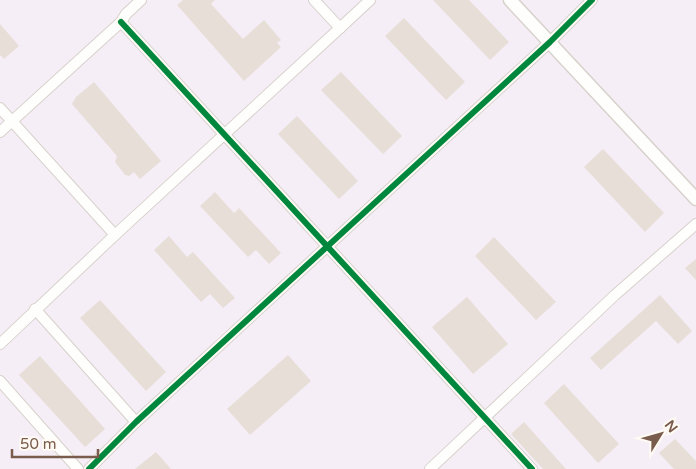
<svg xmlns="http://www.w3.org/2000/svg" width="696" height="469" viewBox="0 0 696 469" font-family="'Varela Round',sans-serif">
<style>
.education{fill:#f6eef6}
.building{fill:#e6ded7}
.lines{fill:none;stroke-linecap:round;stroke-linejoin:round}
.minor-casing{stroke:#d7d1cb;stroke-width:12}
.tertiary-casing{stroke:#d7d1cb;stroke-width:15}
.minor{stroke:#fefefd;stroke-width:10}
.tertiary{stroke:#fefefd;stroke-width:12}
.cycleway-casing{stroke:#fffaf3;stroke-width:9}
.cycleway{stroke:#00873e;stroke-width:6}
</style>
<rect width="100%" height="100%" fill="#f9f5f0"/>
<rect class="education" x="0" y="0" width="696" height="469"/>
<g class="building">
<path d="M183,0H215L211,4L243,39L264,20L281,40L277,43L281,47L244,81L177,5Z"/>
<path d="M433,0H469L509,42L490,60Z"/>
<path d="M404,18L465,82L446,100L385,36Z"/>
<path d="M0,24L19,46L4,59L0,55Z"/>
<path d="M341,72L402,136L383,154L321,90Z"/>
<path d="M94,82L161,161L140,179L134,172L129,176L125,175L115,162L117,156L72,104L76,97Z"/>
<path d="M297,116L358,181L339,199L278,134Z"/>
<path d="M603,149L664,213L645,232L584,167Z"/>
<path d="M215,192L234,213L239,208L281,253L269,264L256,250L248,257L200,206Z"/>
<path d="M169,236L187,257L193,252L235,298L223,308L210,294L201,302L154,250Z"/>
<path d="M494,237L556,302L536,320L475,256Z"/>
<path d="M696,259V280L685,268Z"/>
<path d="M660,295L692,331L678,344L656,321L601,370L590,358Z"/>
<path d="M467,297L508,344L473,374L432,327Z"/>
<path d="M100,300L166,372L146,391L80,318Z"/>
<path d="M288,355L311,381L250,435L227,409Z"/>
<path d="M40,356L105,429L85,447L19,375Z"/>
<path d="M564,384L619,444L598,463L544,403Z"/>
<path d="M524,422L566,469H543L511,434Z"/>
<path d="M675,439L696,461V469H674L659,453Z"/>
<path d="M156,452L171,469H135Z"/>
</g>
<g class="lines">
<g class="minor-casing">
<g id="minor">
<path d="M314,0L340,28L370,0"/>
<path d="M121,22L532,469"/>
<path d="M0,108L115,235"/>
<path d="M0,132L121,22L126,14L141,0"/>
<path d="M35,309L136,422"/>
<path d="M0,344L115,235L340,28"/>
<path d="M0,381L78,469"/>
<path d="M89,469L136,422L550,42L592,0"/>
<path d="M430,469L615,295L696,224"/>
</g>
</g>
<g class="tertiary-casing">
<path id="tertiary" d="M510,0L696,199"/>
</g>
<use href="#minor" class="minor"/>
<use href="#tertiary" class="tertiary"/>
<g class="cycleway-casing">
<g id="cycleway">
<path d="M121,22L532,469"/>
<path d="M89,469L136,422L550,42L592,0"/>
</g>
</g>
<use href="#cycleway" class="cycleway"/>
</g>
<g transform="translate(661 434) rotate(53)" stroke="#fffaf3" stroke-width="4" paint-order="stroke">
<path d="M0-4L9 19L0 12L-9 19Z" fill="#7a5c4d"/>
<text y="-8" font-size="14" font-weight="bold" text-anchor="middle" fill="#7a5c4d">N</text>
</g>
<path d="M12 449v8h86v-8" fill="none" stroke="#7a5c4d" stroke-width="2.5"/>
<text x="20" y="449" font-size="15" fill="#7a5c4d" stroke="#fffaf3" stroke-width="4" paint-order="stroke">50 m</text>
</svg>
